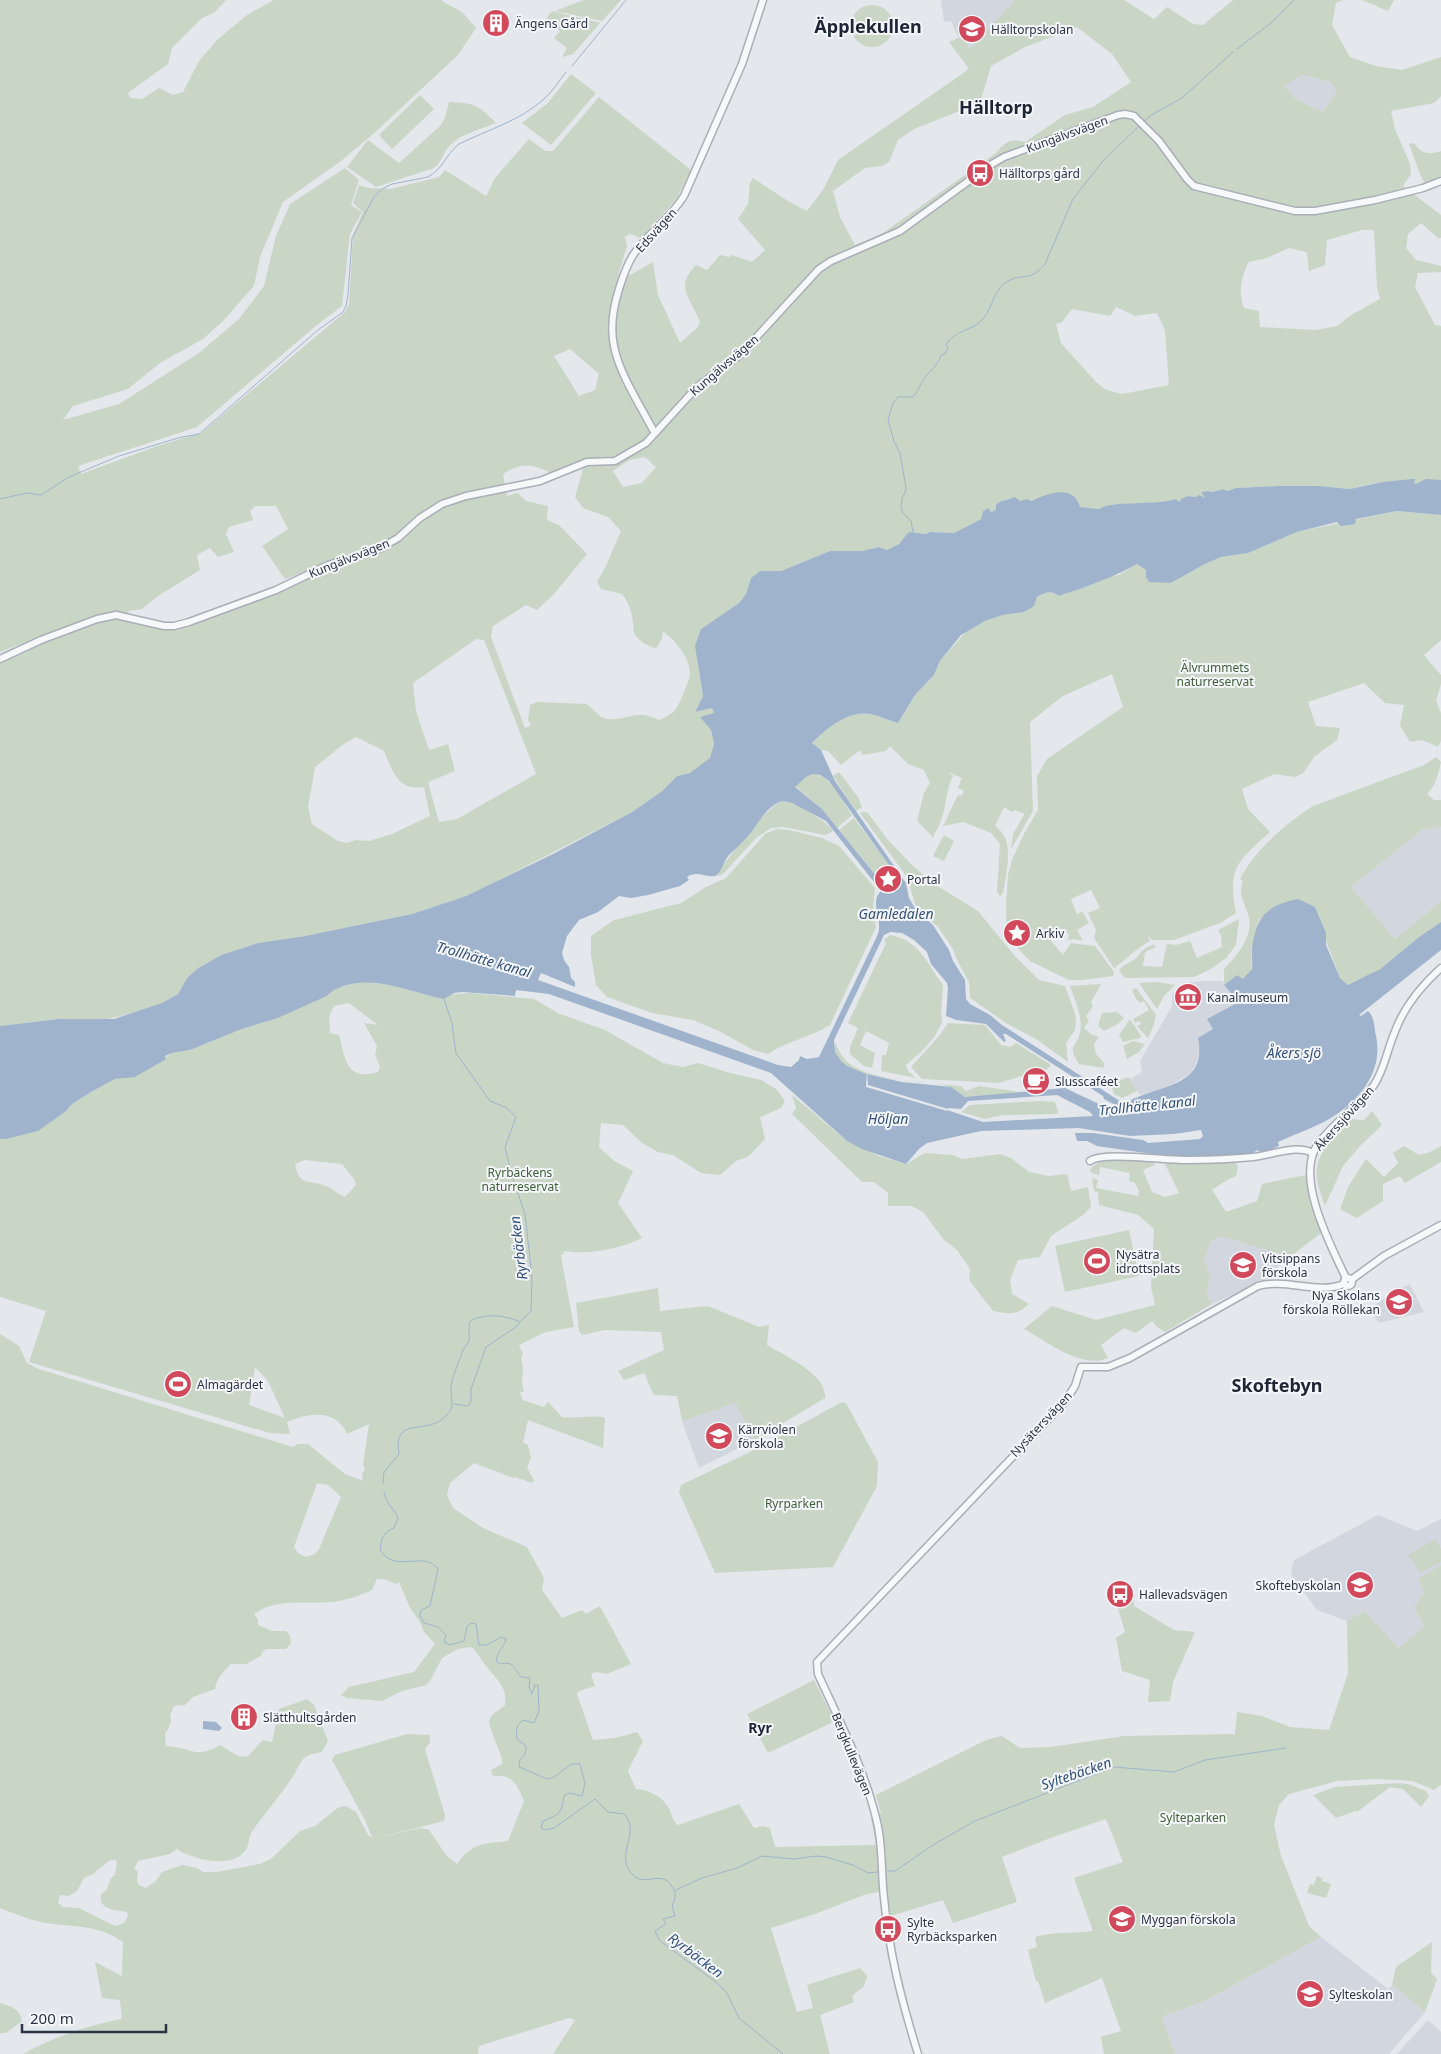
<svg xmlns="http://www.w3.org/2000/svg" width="1441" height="2054" viewBox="0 0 1441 2054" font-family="'Noto Sans',sans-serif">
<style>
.built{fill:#d2d6de}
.green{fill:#c9d6c5;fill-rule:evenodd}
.water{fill:#9fb4cc;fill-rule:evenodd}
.pier{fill:#e4e7ec}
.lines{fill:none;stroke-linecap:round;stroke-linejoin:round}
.stream{stroke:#9fb4cc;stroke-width:1}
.minor-casing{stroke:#a9aeb7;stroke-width:9}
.minor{stroke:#f7f8fa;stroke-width:6}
.labels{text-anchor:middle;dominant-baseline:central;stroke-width:4;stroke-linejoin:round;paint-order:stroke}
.poi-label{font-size:12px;fill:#2b3445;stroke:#f4f6f9;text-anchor:start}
.street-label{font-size:12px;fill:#2b3445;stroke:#f4f6f9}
.park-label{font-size:12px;fill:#3f6138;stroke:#f4f6f9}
.water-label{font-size:14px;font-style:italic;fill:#34527a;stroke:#f4f6f9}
.neighbourhood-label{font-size:14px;font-weight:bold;fill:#1d2536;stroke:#f4f6f9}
.district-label{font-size:18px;font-weight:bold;fill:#1d2536;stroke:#f4f6f9}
</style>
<rect width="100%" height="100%" fill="#e4e7ec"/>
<g class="built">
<path d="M941,0H1015L970,49L963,36L958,37L951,21L944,22Z"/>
<path d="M1302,75L1330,82L1337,90L1323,112L1296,99L1284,86Z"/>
<path d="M1441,827V901L1395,939L1351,887L1422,830Z"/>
<path d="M1202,981H1223L1224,985L1239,1001L1213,1029L1200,1051L1196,1064L1189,1074L1168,1087L1140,1095L1130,1079L1142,1072L1140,1061L1172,1006V994L1186,983Z"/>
<path d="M1221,1235L1281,1255L1286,1260L1272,1271L1269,1278L1212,1304L1207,1295L1210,1276L1204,1259L1211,1241Z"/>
<path d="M1410,1284L1424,1312L1379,1323L1369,1309L1397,1290Z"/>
<path d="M735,1403L755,1440L699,1468L682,1421Z"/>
<path d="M1378,1515L1417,1531L1441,1519V1565L1420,1578L1424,1593L1414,1607L1424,1626L1399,1648L1364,1611L1347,1621L1317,1610L1292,1576L1291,1571L1294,1560Z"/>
<path d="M1321,1937L1388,1989L1392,1985L1425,2012L1389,2054H1175L1162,2017L1207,2000Z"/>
<path d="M1428,2020L1441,2032V2054H1397Z"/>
</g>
<g class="green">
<path d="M0,0H226L215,12L202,18L172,48L168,64L128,93L130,98L142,99L159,88L173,95L183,92L199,61L218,39L247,15L274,0H443L442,1L462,12L476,28L458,55L371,136L341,161L283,202L260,257L254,286L223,321L203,339L160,363L128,389L73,406L63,420L119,404L199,353L239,319L264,286L276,236L290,204L345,168L359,180L351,205L362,212L350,234L342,306L317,325L197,427L78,466L81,474L157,446L201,433L345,312L349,304L353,235L363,212L353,203L359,185C375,191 377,187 391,189L439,177L445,170L486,196L495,178L529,139L545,151H553L599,97L691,170L677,198L641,238L630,234L625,237L627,246L618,276L630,275L653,262L658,295L680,343L698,327L700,322C691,299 674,287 696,265L707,270L720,255L729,257L732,255L752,262L765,250L738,219L748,204L750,183L753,178L788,201L807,211L823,190L838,160L969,69L949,42L963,36L970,49L1015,0H1124L1154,19L1167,7L1193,24L1203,25L1233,0H1343L1336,3L1332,25L1350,57L1376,66L1402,70L1441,57V96L1434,103L1391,111L1395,129L1410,164L1411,174L1403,186L1441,215V238H1438L1421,223L1408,234L1406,248L1416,260L1441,266V272L1418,273L1415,287L1435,325L1441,326V480L1416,484L1395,482L1377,483L1350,489L1319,486H1278L1236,488L1227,491L1224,489L1212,492L1206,491L1201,492L1206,498L1188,496L1180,502L1175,499C1157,506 1111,501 1099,509L1079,507L1078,500L1051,494L1032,501L1027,499L1020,501L1010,498L999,502L997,510L991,512L988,508L983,511L981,519L954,533L930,532L926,534C901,530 914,534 898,544C895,547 890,548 887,550L879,547L862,551H830L781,571H760L751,578L746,594L739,603L701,629L698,666L703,696L695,712L712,708L714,713L711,730L714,744L710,758L691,773L677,776L661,792L632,812L487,886L466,896L412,914L305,936L258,943L221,955L197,969L187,978L178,994L162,1003L136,1012L108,1019H57L0,1026V661L41,641L97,620L116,616L175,628L327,566L380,550L388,540L285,579L262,546L288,529L276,506H255L250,511L253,520L229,527L226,534L234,552L218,557L210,548L197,555L200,570L158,596L142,609L129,611L127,614L115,611L94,616L0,652ZM1077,27L1112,54L1131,82L1093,107L1065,115L1025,142C1010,138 1005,142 996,153L883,233L855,245L840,217L833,191L865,168L882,166L889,162L898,140L914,129L980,103L991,66L1025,47ZM1302,75L1330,82L1337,90L1323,112L1296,99L1284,86ZM1362,230H1374L1377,287L1380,299L1351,315L1337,326L1316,330L1260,327L1259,311L1244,308C1238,292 1241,277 1249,262L1267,258L1289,248L1307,252L1309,271L1325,265L1327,240ZM1116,307L1135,316L1157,313L1165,330L1169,385L1122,394L1106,390L1096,382L1061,343L1056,324L1062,322L1072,309L1110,316ZM570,349L599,374L595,390L579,396L554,356ZM645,457L656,467L642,483L623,487L613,471L629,460ZM581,461L583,469L575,497L583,508L608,517L621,531L606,566L597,582L601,589L622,594C632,607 633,618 634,634L643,643L656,649L662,638L663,631C675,641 689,655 690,673C690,679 686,686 684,692C677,709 676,713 659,720C653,718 646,714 640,715C627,715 617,722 604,718C596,715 593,707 586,704L537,702L530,705L528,720L531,725L525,728L491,637L493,626L526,605L537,610L554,594L587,554L559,525L547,520L548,506L526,501L518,493L507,496L503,474C522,462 531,464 551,473ZM476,639L484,640L536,774L457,819L439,822L428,782L455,771L448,744L429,750L416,711L413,683ZM356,737L384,751C393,772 398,791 424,787L430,816L392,834L369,841L356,840L347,843L338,841L312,824L308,807L315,767L344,744Z"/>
<path d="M584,0H621L602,21L555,11Z"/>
<path d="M1362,0H1394L1388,11Z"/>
<circle cx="872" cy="26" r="21"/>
<path d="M552,11L600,23L573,54L562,57L567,48L554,38L560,31L546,19Z"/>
<path d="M571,74L596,93L551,145L522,123L548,103Z"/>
<path d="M420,95L434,109L392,149L379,135Z"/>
<path d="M449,102C475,103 478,105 496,123C481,129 461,134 450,145C443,152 442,162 434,168L376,187L347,167L368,140L399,163L440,126L445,118Z"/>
<path d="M1414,143C1422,154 1428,155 1441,151V176L1425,183L1422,179L1409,144Z"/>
<path d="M1397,511L1441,515V640L1424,655L1441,675V684L1436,701L1441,713V741L1438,747L1422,740L1410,742L1400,726L1404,705L1385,703L1364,683L1308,702L1316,726L1340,728L1337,740L1315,756L1303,773L1295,777L1274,774L1242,789L1248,809L1270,832C1238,861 1227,867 1236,913L1220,923L1174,940H1152L1147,935L1150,941C1136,948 1127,959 1114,968L1094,938L1096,930L1088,913L1100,908L1091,890L1071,899L1077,915L1082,911L1089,923L1077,930L1083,941L1074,939L1068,940L1069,935L1065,930L1055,928L1051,941L1063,955L1071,943L1095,946L1114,972L1113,976L1082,980H1069L1030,961L1007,937L1006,904L1008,875L1012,860L1025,832L1038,810L1037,776L1047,759L1123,707L1112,674L1063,696L1030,722L1033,811L1011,849L1013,834L1024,815L1023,813L1014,810L1012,812L1004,807L995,826C1016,840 1006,872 1003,893L1000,896L997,892L1000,844L991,833L963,822L943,826L958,795L961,796L964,791L958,788L962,778L948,772L953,776C947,787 947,797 944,810C942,820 937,830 932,839V836L917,821L924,793L930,783L924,770L908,764L890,746L886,751L862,755L860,750L841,765L828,751L821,750L812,743C827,728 848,710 871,714C880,716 889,721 898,723L915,695L934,675L940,661L971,626L1003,615L1024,612C1034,601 1044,585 1059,596L1071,591L1083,588L1109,576L1119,575L1137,564L1146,570V577L1171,583L1203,565L1221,557L1248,553L1297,532Z"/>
<path d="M1436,757L1441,762C1438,775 1436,785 1427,794L1434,800H1441V827L1422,830L1351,887L1395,939L1441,901V922L1419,937L1379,970L1348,985L1340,978L1326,941L1259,919L1251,953L1252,969L1243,980L1237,975L1224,985V969C1236,956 1253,938 1249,918C1246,905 1237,894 1243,881L1240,879C1255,850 1285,824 1313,806L1424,765Z"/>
<path d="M839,772L858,797L862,807L856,811L833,776Z"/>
<path d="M813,774C832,776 842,801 852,815L837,828L822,809L795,786L806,777Z"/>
<path d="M783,801C797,803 824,820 833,830L832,832L825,835L783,827L771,828L756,838L724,873L720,876L717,875C726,860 768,804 783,801Z"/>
<path d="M864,812L868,813L887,839L914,867L936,885L978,911L1014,955L1039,980L1065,986L1076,1017L1075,1030L1066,1043L1068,1062L1036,1039L1006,1023L970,998L969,982L957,960L953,949L938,927L923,914L915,904L908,880L902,870L860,813Z"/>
<path d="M854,818L894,871V881L885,887L839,830Z"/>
<path d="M777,829L789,830L822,838L839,846L875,888L873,906L876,927L830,1025C811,1037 787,1041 768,1054L753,1050L719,1031L693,1020L652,1013L607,997L596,985L591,955V936L614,920L681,903L706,887L726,878L765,834Z"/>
<path d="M944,835L954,841L944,861L933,856Z"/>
<path d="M1239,919L1236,945L1226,958L1209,970L1194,977L1125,978L1119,971C1123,963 1129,964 1135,959C1143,952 1141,948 1154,945L1156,947L1145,952L1143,966L1162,967L1167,944L1176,945L1190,941L1197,958L1222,947L1221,935L1218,930Z"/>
<path d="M890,935C919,940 927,963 943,985L941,1014L942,1022L935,1036L923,1050L906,1065L908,1071L916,1078L881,1071L882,1055H886L889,1043L866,1031L860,1045L875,1053L872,1068L864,1066L850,1054V1047L858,1028L848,1023L886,943L884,940Z"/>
<path d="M362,981L397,986L430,996L471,993L534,999L560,1014L605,1030L663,1063L683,1067L698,1063L730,1073L761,1080L776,1089L785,1101L781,1108L760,1117L765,1139L749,1156L736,1161L720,1175L701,1173L673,1155L658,1152L642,1143L623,1125L601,1123L599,1147L614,1161L633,1171L618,1203L642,1238C620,1249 589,1255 565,1251L561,1256L574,1327L546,1332L519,1345L523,1354L521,1359C526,1371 519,1378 524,1391L520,1393L523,1400L544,1407L548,1402L562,1417C575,1419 595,1414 605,1418L603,1448L528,1420L523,1443L528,1445L531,1458L527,1467L534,1481L532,1483L515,1477L513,1478L474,1463L450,1483L447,1495L453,1508L483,1528L527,1547L544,1578L542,1590L562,1618L582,1610L586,1614L600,1606L631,1664L607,1674L596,1672L591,1674L595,1686L579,1691L577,1694L593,1740L615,1738L637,1732L643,1741L628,1771L636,1789C648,1790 661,1795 668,1807C672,1814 672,1820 678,1825L739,1804L754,1828L763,1826L770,1828L775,1847L876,1845L871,1818L881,1813L876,1795L986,1740L1002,1736L1020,1748L1051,1747L1124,1736L1235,1734L1237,1712L1262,1716L1290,1727L1329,1730L1348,1673L1347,1621L1364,1611L1399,1648L1424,1626L1414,1607L1424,1593L1419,1578L1441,1565V1785L1434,1790L1412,1781L1377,1779L1337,1781L1289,1794L1279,1805L1274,1825L1281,1856L1309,1926L1321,1937L1207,2000L1162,2017L1175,2054H1104L1101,2037L1121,2031L1102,1978L1045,2003L1038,1981H1036L1028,1950L1037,1947L1035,1937C1054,1931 1073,1934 1093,1931L1074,1878L1123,1862L1106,1819L1053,1837L1002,1857L1017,1902L953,1923L943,1900L891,1916L887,1890L864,1895L815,1914L771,1928L797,2012L813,2008L807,1985L860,1968L867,1976L864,1986L852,1996L854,2002L820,2015L830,2054H553L575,2020L569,2018L479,2046L478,2054H23C54,2037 88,2025 122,2019L120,2000L102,1998L95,1962L122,1976L123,1942C97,1923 71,1928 41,1922C27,1919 13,1913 0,1908V1334L19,1346L27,1363L39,1369L293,1447L298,1444H308L345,1474L363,1481L362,1474L365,1470L363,1465L369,1424L347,1434C336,1408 309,1413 287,1422L290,1434L270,1433L29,1362L46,1311L0,1297V1139H6L66,1111L72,1104L91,1092L115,1079L135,1076L172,1053L190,1050L242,1029L278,1018L327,996L332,990ZM349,1003L378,1025L364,1023L377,1046L375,1054L380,1067L378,1072C346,1082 345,1058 339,1035L330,1033L329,1017L334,1006ZM304,1160L342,1164L354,1179L356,1185L345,1197C337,1194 335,1190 328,1187C311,1178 300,1189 295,1164ZM255,1367L268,1381L285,1418L249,1405ZM317,1483L328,1485L341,1497L319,1549L315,1554L306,1557L298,1553L294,1547ZM377,1579H384L396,1584L399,1582L410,1608L420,1622L424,1632L435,1644L414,1672L349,1687L341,1695L347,1698L382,1701L402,1691L426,1685L430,1681L442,1658L458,1649L471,1647C478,1652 481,1660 486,1666C496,1679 508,1687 505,1705L491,1716L489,1721C490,1733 504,1757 502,1764L491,1770L493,1776C512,1774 517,1784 524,1801L508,1841C484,1844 473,1842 457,1864L446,1855L429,1830L420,1828L373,1839L444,1821L445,1815L425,1749L430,1742V1735L407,1734L335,1755L332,1760L365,1820L372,1838L368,1835L356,1812L346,1806L339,1807L315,1826L300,1831L271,1859L260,1864L217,1872H203L197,1868L182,1865L162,1872L156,1881L146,1888L139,1885L137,1881L138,1871L134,1869L138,1861L170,1854L177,1849C193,1860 231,1869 245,1851C250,1845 248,1836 253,1830C266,1812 280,1796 292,1778C297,1771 299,1763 304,1758C309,1754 316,1753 322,1752L328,1741L314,1705L307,1699L279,1709L272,1742L263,1740L247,1757L238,1756L220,1745C196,1760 190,1747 166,1746L165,1734L169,1727L171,1720L170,1715L174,1706L185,1705L193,1697L215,1689C216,1679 224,1671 231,1664H246L261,1656L262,1652L266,1649H286L291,1643L290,1636L286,1631H272L258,1625V1619L254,1614C275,1598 305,1604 330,1602C345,1601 359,1596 372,1590ZM110,1860H115L117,1862L115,1875L111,1878L106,1891L102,1893C95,1910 118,1910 127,1912L128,1916L124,1923L115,1926L79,1908L63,1907L58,1903L60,1895L69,1896L77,1891L84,1878L93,1874Z"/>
<path d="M1157,982L1175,985L1164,996L1157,1009L1139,983Z"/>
<path d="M1101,984L1091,1002L1093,1006L1086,1016L1089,1021L1084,1028L1091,1034L1099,1037L1094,1044L1096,1054L1105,1064L1103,1068L1079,1064C1066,1043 1077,1049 1080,1032C1083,1017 1075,1000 1070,986Z"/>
<path d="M1136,988L1156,1015L1153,1027L1148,1038L1137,1026L1141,1024L1139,1021L1135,1023L1133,1019L1149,1010L1144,1001L1140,1003L1136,999L1132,990Z"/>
<path d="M1117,1012L1124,1018L1118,1024L1104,1031L1098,1026L1102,1013Z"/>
<path d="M1130,1019L1141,1036L1140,1038L1123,1042L1119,1035Z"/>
<path d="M948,1023L985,1025L1001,1045L1011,1047L1016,1043L1051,1065L1041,1076H1022L999,1083L922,1079L911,1067L940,1035Z"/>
<path d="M1133,1041L1145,1044L1139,1052L1127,1059L1123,1046Z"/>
<path d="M835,1042C839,1051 842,1058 850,1064C874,1082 932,1083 961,1086L966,1091L979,1086L1020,1092C1002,1094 983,1098 966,1097C959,1096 956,1089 950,1087C927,1079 826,1084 835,1042Z"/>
<path d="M1129,1077L1137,1091L1122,1098L1114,1094L1112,1087L1115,1082Z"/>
<path d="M792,1095L847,1141L879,1156L906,1164L925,1153L953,1155L962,1159L1000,1154L1011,1158L1029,1172L1048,1176L1067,1174L1071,1191L1088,1187L1091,1207L1083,1215L1051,1236L1040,1257L1018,1260L1010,1280L1012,1294L1029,1304C1015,1316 1011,1314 993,1311L969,1280L970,1269L957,1250L944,1240L923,1212L911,1206H888V1193L874,1182H862L792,1114L796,1108Z"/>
<path d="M1040,1101L1055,1102L1058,1112L1057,1114L1002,1115L985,1119L961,1112L970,1105Z"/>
<path d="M1372,1111L1382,1125L1360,1146L1343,1166L1325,1206C1322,1197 1318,1188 1317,1179C1314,1154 1334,1134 1351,1119L1364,1120Z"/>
<path d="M1404,1146L1419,1155L1428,1153L1441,1146V1162L1405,1183L1400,1176L1383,1184V1201L1357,1218L1340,1209L1348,1187L1366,1159L1384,1177L1398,1163L1393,1153Z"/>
<path d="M1127,1160L1152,1161L1155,1165L1143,1170L1152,1192L1165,1197L1179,1193L1165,1164L1235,1162L1238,1166L1236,1176L1227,1180L1212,1190L1226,1212L1257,1201L1262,1184L1306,1175L1314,1215L1321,1233L1286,1260L1279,1254L1221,1236L1211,1241L1204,1259L1210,1276L1207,1295L1212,1304L1165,1332L1157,1327L1152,1321L1136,1333L1124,1328L1101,1345L1108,1358C1083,1370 1046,1341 1024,1329L1052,1306L1096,1320L1155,1305L1151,1287L1154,1229L1138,1215L1099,1205L1098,1192L1094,1191L1092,1178L1098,1180L1096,1188L1138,1196L1139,1191L1135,1183L1129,1181L1130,1173L1100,1167L1099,1175L1092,1173L1090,1170C1097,1158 1115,1160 1127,1160Z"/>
<path d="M1129,1230L1139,1276L1065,1292L1055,1246Z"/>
<path d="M658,1288L660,1311L708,1306L759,1327L769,1325L767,1345C784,1355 828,1375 825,1398L755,1440L735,1403L682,1421L677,1396L654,1395L644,1373L624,1380L618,1371L664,1350L661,1332L605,1330L582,1335L579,1331L576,1303Z"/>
<path d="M842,1402L846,1403L878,1462L877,1486L833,1567L715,1573L679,1492L681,1485L750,1452Z"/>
<path d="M1435,1539L1441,1548V1562L1420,1573L1408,1555Z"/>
<path d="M1132,1594L1134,1606L1174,1630L1195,1632L1173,1682L1170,1701L1148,1702L1150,1680L1122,1671L1116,1638L1125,1632L1115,1598Z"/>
<path d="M814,1680L833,1717L831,1723L768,1753L747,1714Z"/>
<path d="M1398,1783L1408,1784L1426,1791L1429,1796L1421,1807L1403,1789L1390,1787L1357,1812L1355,1811L1336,1818L1313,1795L1335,1787Z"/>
<path d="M1317,1876L1322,1878V1881L1331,1884L1326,1898L1307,1893L1310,1884L1314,1885Z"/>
<path d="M1432,1942L1431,1973L1437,1979L1425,2012L1392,1985L1396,1967Z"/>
<path d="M0,2003C11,2006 20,2009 22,2021L6,2033H0Z"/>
</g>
<g class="water">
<path d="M1412,479H1415L1414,483L1416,484L1426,479L1441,480V515L1397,511L1356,519L1355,524L1341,526L1337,522L1297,532L1248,553L1221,557L1203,565L1171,583L1149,582L1146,577V570L1137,564C1120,574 1103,580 1085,587C1077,591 1067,592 1059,596C1050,590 1046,592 1037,597L1034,606L1024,612L1003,615L985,621L961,635L940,661L934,675L915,695L898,723C889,721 880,716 871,714C848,710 827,728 812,743L821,750L835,781L906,883L909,898L916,910L933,925L949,950L953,961L965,980L966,999L970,1004L990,1015L1002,1025L1129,1107L1131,1105V1100C1161,1085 1208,1086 1198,1038L1213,1029L1207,1019L1239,1002L1224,985L1237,975L1243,979L1252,969C1253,962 1251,956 1252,950C1256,917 1265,906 1298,899L1315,907L1326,933V945L1340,978L1348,985C1359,980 1368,974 1379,970L1419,937L1441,922V950L1359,1015L1361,1016L1368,1011C1375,1017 1374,1028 1376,1036C1383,1069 1363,1096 1337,1114C1322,1125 1295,1134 1278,1142L1279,1146L1261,1154L1258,1150L1246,1156L1180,1158L1097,1146L1087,1141H1077L1075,1133H1093L1143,1140L1148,1143L1200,1139L1203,1136L1201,1130L1174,1134L1130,1136L1079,1128L981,1131L927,1143L919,1149L906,1164L862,1149L847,1141L771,1073L549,994L516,990L515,996L462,992L454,993L444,999C412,993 380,976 347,985C339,988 333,989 327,996L278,1018L242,1029L190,1050L172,1053L165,1056L166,1059L135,1077L115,1079L91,1092L72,1104L66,1111L38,1131L6,1139H0V1026L58,1019H114L162,1003L178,994L187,978L197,969L221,955L258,943L305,936L412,914L466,896L553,854L632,812L661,792L677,776L690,773L710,758L714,744L711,730L700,717L714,713L712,708L695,712L703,696L695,646L701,629L739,603L746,594L751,578L760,571H781L830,551H862L879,547L887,550L899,544L909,532L926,534L930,532L954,533L981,519L983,511L988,508L991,512L996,510V505L999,502L1015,497L1020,501L1027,499L1032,501C1048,493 1074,484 1080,507L1099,509C1112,500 1156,506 1175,499L1180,502L1181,499L1188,496L1196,497L1199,495L1205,498L1201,492L1207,491L1212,492L1224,489L1227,491L1236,488L1278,486H1319L1350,489L1383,482ZM813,774L820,775L829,781L894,872V881L885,887L822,809L795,787L806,777ZM783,801L792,803L826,821L881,891C869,902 883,920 878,934L819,1057L807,1059L800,1056L799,1060L791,1067L778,1065L538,980L541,973L575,987V982L571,978L569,967L564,960L562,953L567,936L579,920L598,912L619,896L631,898L648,895L680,886L689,880L687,877C697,869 710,880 717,875C722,870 724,861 729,855C735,849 742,843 748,836C758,824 768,804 783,801ZM890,932L902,933L914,940L927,952L931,964L947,983L948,988L946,1016L956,1020L986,1024L1004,1042L1006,1041L1003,1034H1006L1103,1096L1104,1099L1123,1109L1122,1112H1116L1065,1088L965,1097L951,1087L902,1082L866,1074L847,1066L841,1061L835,1052L834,1040L884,935ZM1057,1095L1090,1112L1093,1116L983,1122L947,1110L948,1108L961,1109L968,1101Z"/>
<path d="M203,1721L216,1722L222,1728L219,1731L203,1729Z"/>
</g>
<path class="pier" d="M867,1071L868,1085L948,1109L947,1111L866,1087Z"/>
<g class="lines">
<g class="stream">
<path d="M1237,49L1271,23L1294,0"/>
<path d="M572,66L626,0"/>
<path d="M1143,122L1153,114L1182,98L1233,52"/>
<path d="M0,499L27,493L41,495L69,477L119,456L178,438L199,434L318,330L343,312L346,306L348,295L352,238L374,197L382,189L392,184L428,177C443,169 446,154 459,144C487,130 520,121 544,99C553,91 559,81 566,72"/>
<path d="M913,532L911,521L903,513L901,507L902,499L906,490L905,482L900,453L894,441L888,420L893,403L898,397H913C918,391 920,385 924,379C931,369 937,367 941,355L945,354L948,348L946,345C954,330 973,331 983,319C992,308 994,291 1005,283C1023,271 1028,284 1045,264L1073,199L1103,161L1139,126"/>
<path d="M454,1404L468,1406L471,1401V1389L486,1347L516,1327L519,1323"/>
<path d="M383,1483L384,1472L399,1454C392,1414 428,1437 447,1415C456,1405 450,1398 451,1386C451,1381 461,1356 463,1350C465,1347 468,1343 469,1340C470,1334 468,1330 470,1321C485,1313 505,1315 520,1322L531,1311L532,1277L525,1214L511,1173L505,1147L516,1117L507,1108L490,1101L456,1053L452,1023L444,999"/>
<path d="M384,1492C387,1507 393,1506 398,1518L394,1528C383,1532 381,1539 380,1550C383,1553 385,1557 389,1559C405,1567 426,1553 438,1569L430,1606L421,1610L420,1615L424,1623L438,1627L446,1635L444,1642L450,1645L464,1641L467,1627L471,1623L476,1624L479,1645H487L501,1637L506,1639C504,1648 498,1649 496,1661L500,1664C514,1661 513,1667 521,1677L530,1678L529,1688L532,1694L535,1685H538L539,1711L534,1723L523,1720C516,1725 516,1730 517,1739L526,1746C526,1752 525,1756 520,1759L519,1767C525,1769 546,1779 548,1779C561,1777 567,1761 580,1764L585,1783L582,1796L569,1793L564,1796C561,1813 560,1815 543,1821L541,1828L546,1830L554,1828L595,1799L608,1812L624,1814C642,1832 613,1855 633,1875C645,1887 661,1870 671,1885C677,1893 676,1897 672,1906L675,1916L663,1919L666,1924L655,1931L660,1941L716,1982L727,1993L739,2018L783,2054"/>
<path d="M888,1871H895L933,1845L975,1821L1114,1767L1174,1772L1205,1760L1286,1748"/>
<path d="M676,1890L702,1878L737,1868L762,1856L794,1859L816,1856L826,1857L853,1865L868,1873L877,1872"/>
</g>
<g class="minor-casing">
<g id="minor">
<path d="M656,432L653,430C640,405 619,373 614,346C610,327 613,308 619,289C623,276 628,261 636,251C651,231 671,217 684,196L742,64L763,0"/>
<path d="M0,659L41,640L97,619L116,615L164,626H174L189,622L276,590L328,565L379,549L398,538L420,518L442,504L466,496L540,481L587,462L615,461L646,443L698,386L740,355L819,269L831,261L900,231L992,164L1004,157L1118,115L1125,114L1134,116L1159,141L1187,179L1194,186L1295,211H1315L1375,200L1423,188L1441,181"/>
<path d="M1090,1161C1104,1151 1168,1161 1188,1160C1210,1160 1232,1159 1253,1157C1272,1155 1295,1144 1313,1153"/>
<path d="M1346,1278C1331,1246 1294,1177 1318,1144C1334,1122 1358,1107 1374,1085C1384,1070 1387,1051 1394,1034C1403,1008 1421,986 1441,968"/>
<circle cx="1348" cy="1282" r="4"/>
<path d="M1351,1280L1384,1256L1441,1225"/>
<path d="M918,2054C902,2002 889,1953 884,1898C881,1873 883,1847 877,1822C865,1770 840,1722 818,1674L817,1662L1064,1403L1075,1386L1081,1367H1108L1130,1358L1258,1286C1286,1278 1317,1295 1344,1284"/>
</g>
</g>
<use href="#minor" class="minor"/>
</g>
<defs>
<g id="building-disc" transform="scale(1.4375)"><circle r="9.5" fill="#d1495b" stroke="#f4f6f9"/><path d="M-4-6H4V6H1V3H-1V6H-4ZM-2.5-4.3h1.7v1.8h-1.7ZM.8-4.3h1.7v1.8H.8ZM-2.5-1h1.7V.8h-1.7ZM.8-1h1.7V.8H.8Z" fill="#fff"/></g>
<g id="school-disc" transform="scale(1.4375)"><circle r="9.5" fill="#d1495b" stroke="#f4f6f9"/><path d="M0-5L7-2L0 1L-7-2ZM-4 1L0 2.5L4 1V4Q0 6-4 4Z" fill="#fff"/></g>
<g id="bus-disc" transform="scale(1.4375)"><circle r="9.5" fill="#d1495b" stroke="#f4f6f9"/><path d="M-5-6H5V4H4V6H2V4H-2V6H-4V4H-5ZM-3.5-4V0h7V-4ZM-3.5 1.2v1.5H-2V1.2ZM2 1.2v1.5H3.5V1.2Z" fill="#fff"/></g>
<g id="sight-disc" transform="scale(1.4375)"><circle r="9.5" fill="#d1495b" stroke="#f4f6f9"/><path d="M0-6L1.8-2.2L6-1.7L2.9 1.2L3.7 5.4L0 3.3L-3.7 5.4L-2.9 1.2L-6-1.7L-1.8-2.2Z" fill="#fff"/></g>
<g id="museum-disc" transform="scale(1.4375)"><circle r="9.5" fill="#d1495b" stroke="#f4f6f9"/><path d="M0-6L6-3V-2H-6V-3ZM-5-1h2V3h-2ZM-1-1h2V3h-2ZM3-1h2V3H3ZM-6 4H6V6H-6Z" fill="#fff"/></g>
<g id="cafe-disc" transform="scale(1.4375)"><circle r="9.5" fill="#d1495b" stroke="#f4f6f9"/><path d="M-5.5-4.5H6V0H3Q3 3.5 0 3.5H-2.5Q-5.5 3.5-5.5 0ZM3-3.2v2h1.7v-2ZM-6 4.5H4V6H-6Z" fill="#fff"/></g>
<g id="stadium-disc" transform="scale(1.4375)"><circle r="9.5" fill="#d1495b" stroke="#f4f6f9"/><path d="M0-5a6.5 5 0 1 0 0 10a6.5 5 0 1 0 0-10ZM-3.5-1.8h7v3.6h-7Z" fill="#fff"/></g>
</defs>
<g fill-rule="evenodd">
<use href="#building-disc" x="496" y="23"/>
<use href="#school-disc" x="972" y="29"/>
<use href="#bus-disc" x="980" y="173"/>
<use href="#sight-disc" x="888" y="879"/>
<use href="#sight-disc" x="1017" y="933"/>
<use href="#museum-disc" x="1188" y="997"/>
<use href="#cafe-disc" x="1036" y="1081"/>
<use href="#stadium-disc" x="1097" y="1261"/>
<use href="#school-disc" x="1243" y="1265"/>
<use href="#school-disc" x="1399" y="1302"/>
<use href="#stadium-disc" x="178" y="1384"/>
<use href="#school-disc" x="719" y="1436"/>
<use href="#school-disc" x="1360" y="1585"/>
<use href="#bus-disc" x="1120" y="1594"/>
<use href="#building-disc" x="244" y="1717"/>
<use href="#school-disc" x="1122" y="1919"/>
<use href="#bus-disc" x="888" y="1929"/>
<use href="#school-disc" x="1310" y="1994"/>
</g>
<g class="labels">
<g class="poi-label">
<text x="515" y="23">Ängens Gård</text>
<text x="991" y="29">Hälltorpskolan</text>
<text x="999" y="173">Hälltorps gård</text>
<text x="907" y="879">Portal</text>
<text x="1036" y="933">Arkiv</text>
<text x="1207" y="997">Kanalmuseum</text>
<text x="1055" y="1081">Slusscaféet</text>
<text x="1116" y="1254">Nysätra<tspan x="1116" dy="14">idrottsplats</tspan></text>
<text x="1262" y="1258">Vitsippans<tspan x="1262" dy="14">förskola</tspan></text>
<text x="1380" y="1295" text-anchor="end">Nya Skolans<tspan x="1380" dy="14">förskola Röllekan</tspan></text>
<text x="197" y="1384">Almagärdet</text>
<text x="738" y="1429">Kärrviolen<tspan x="738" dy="14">förskola</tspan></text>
<text x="1341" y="1585" text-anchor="end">Skoftebyskolan</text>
<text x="1139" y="1594">Hallevadsvägen</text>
<text x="263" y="1717">Slätthultsgården</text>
<text x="1141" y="1919">Myggan förskola</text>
<text x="907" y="1922">Sylte<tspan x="907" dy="14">Ryrbäcksparken</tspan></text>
<text x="1329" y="1994">Sylteskolan</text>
</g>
<g class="street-label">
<text transform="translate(1067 134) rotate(-20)">Kungälvsvägen</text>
<text transform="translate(656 230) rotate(-48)">Edsvägen</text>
<text transform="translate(724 365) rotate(-41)">Kungälvsvägen</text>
<text transform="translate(349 558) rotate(-22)">Kungälvsvägen</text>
<text transform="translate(1344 1118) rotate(-48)">Åkerssjövägen</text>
<text transform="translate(1041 1424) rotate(-47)">Nysätersvägen</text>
<text transform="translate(852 1754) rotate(68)">Bergkullevägen</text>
</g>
<g class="park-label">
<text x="1215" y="667">Älvrummets<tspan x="1215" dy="14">naturreservat</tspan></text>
<text x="520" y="1172">Ryrbäckens<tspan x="520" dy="14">naturreservat</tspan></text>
<text x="794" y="1503">Ryrparken</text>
<text x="1193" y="1817">Sylteparken</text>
</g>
<g class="water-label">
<text x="896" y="913">Gamledalen</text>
<text transform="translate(484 959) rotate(16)">Trollhätte kanal</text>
<text x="1294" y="1052">Åkers sjö</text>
<text transform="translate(1147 1105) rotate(-6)">Trollhätte kanal</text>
<text x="888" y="1118">Höljan</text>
<text transform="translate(518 1248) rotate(-97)">Ryrbäcken</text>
<text transform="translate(1076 1773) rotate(-19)">Syltebäcken</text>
<text transform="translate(696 1955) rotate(37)">Ryrbäcken</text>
</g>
<g class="neighbourhood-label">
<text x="760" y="1727">Ryr</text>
</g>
<g class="district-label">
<text x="868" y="26">Äpplekullen</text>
<text x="996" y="107">Hälltorp</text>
<text x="1277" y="1385">Skoftebyn</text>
</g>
</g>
<path d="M22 2024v8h144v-8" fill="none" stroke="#2b3445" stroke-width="2.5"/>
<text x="30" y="2024" font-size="15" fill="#2b3445" stroke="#f4f6f9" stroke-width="4" paint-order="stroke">200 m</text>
</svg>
